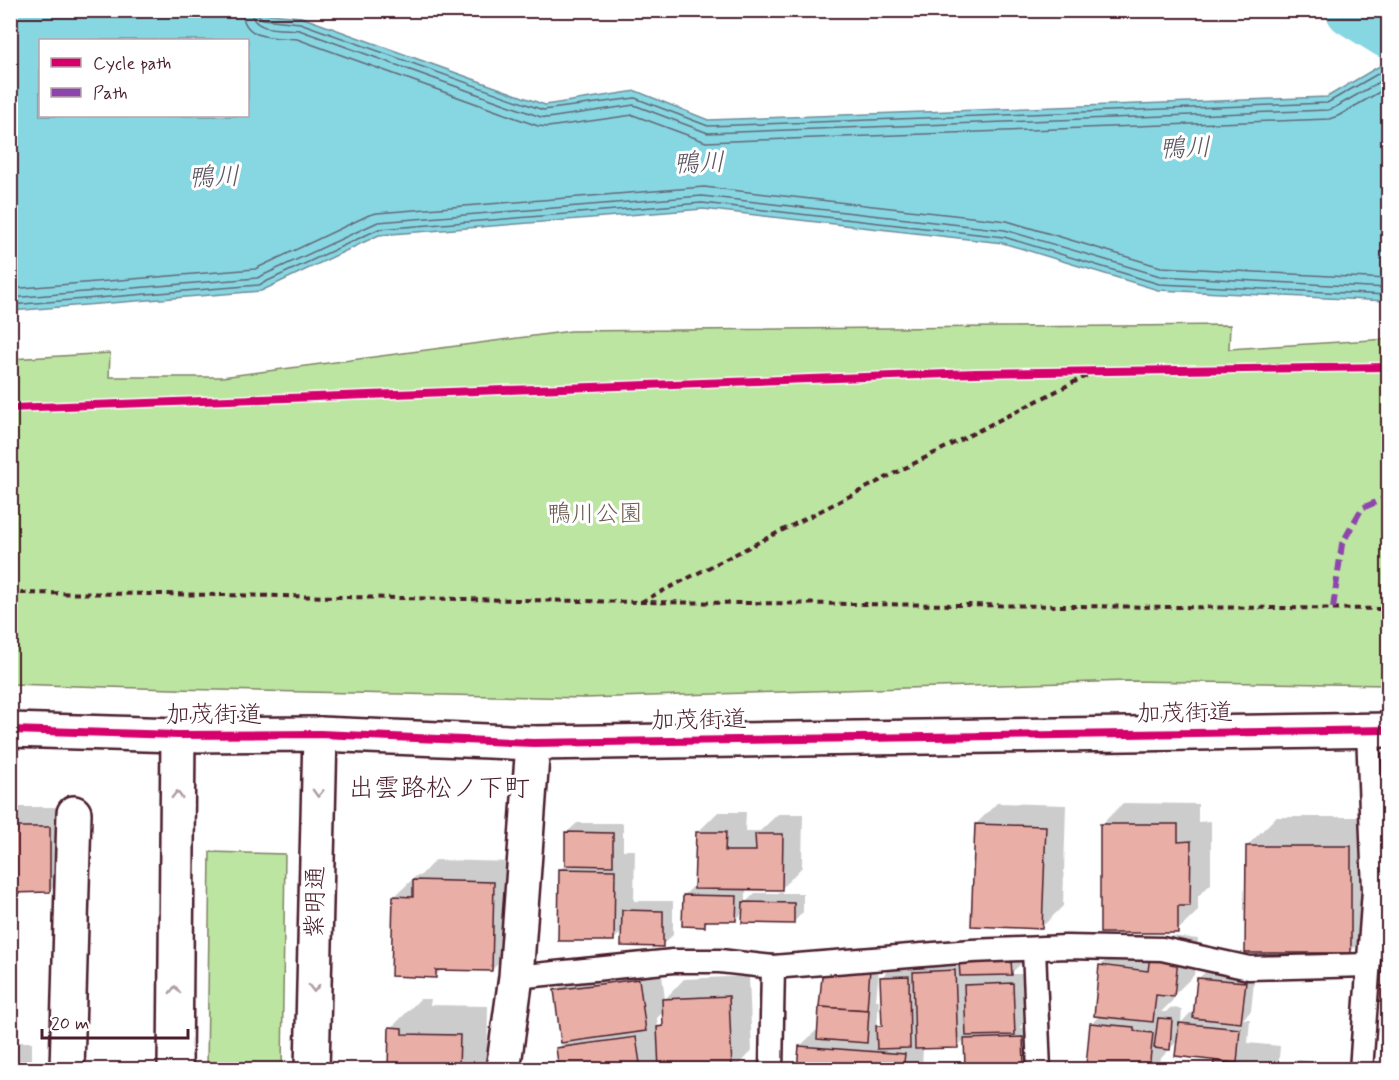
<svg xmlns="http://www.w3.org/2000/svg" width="1399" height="1080" viewBox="0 0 1399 1080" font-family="Mynerve,'Klee One',sans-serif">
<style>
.green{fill:#bbe5a1;stroke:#828266;stroke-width:1.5}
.water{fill:#87d7e3;stroke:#6f8d99;stroke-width:1.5;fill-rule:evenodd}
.shadow{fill:#0003;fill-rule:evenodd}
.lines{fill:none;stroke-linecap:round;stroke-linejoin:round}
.shore{stroke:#626975;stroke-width:1.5}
.canal{stroke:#87d7e3;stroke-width:51}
.building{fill:#e9afa6;stroke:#4a1f2b;stroke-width:1.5}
.lane-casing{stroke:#4a1f2b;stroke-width:27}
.street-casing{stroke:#4a1f2b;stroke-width:38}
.secondary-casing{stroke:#4a1f2b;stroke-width:38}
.path{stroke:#4a1f2b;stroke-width:4;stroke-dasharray:6 4.5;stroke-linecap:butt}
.lane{stroke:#fff;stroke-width:22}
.street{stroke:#fff;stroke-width:33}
.secondary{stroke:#fff;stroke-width:33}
.quiet{stroke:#8e44ad;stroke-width:6;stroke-dasharray:12 6;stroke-linecap:butt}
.cycleway-casing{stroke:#fff;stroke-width:11}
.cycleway{stroke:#d6006c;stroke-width:8}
.oneway{stroke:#ae9aa0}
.labels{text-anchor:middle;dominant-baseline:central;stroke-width:6;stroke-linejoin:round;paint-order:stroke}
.park-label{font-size:24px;fill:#6c5a4e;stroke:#fff}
.street-label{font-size:24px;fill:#4a1f2b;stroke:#fff}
.water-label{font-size:26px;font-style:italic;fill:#5c5662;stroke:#fff}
.neighbourhood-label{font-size:26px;fill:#4a1f2b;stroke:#fff}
</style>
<rect width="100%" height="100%" fill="#fff"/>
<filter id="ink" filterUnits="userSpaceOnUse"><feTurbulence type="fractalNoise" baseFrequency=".0167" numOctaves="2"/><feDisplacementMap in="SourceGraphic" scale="12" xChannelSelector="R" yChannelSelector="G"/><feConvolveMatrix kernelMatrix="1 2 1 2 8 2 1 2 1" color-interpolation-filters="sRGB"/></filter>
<g filter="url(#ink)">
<g class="green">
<path d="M1230,325L1229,349L1388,339V685L1127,681L584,698L172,689L11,684V359L110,353L109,377H222L571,331Z"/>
<path d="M210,852L285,854L282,1069H207Z"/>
</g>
<path class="water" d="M230,10L301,17L545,105L636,91L708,120L1327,97L1388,61V301L1158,290L1003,243L703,209L379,235L261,291L11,311V11ZM40,40H248V116H40Z"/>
<g class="shadow">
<path d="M997,803L1066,805L1063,906L1042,927L976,824Z"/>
<path d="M1123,803L1198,804V822L1211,821V884L1198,896V911L1177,931L1102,824Z"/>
<path d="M1388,803V845H1384L1385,807Z"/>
<path d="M16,807H70V870L49,891H10V813Z"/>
<path d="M718,812H746L745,831H760L778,814H803L802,867L782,888H746V902L755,893H803V912L793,923L744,911L736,920L710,919L704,925L684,895L695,885L697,833Z"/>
<path d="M1276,817H1380L1379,922L1350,952L1247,846Z"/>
<path d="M577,823H623V850H635L634,901H673V935L662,945L623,931L613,940L560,870L566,864V833Z"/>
<path d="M435,860L514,862L512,949L492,970L443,968L435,976L395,896L416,876H420Z"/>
<path d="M1172,936L1198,939L1194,975L1174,995L1173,1000L1161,1012H1166L1170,1008L1182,1009L1181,1023L1190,1013L1195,1014L1199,978L1209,968L1255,972L1251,1011L1243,1019H1250L1248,1043L1280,1046L1278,1070H1215L1216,1062L1218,1059L1179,1039L1150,1070H1139L1092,1023L1100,1015V966L1121,945L1158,949Z"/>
<path d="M1021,950L1022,963L1010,974H1023L1024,1023L1019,1028L1033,1027L1034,1054L1024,1064L965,1039L957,1047L923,1048L922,1070H798L800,1046L820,1027L880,959L876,1000H879L877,1028L883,1022L881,978L891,967H920L935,952Z"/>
<path d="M660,959L665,999L684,979L749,976L752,1051L741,1063V1070H660V1064L655,1070H560L558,1049L566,1040L556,991L576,970ZM664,1011L665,1022L658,1028L657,1018Z"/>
<path d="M1388,979V1000H1380V987Z"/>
<path d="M420,999H431L430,1005L488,1006L487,1070H390L391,1028Z"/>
<rect x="10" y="1042" width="22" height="28"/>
<path d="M1297,1060L1345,1065L1344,1070H1287Z"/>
</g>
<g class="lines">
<g class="shore">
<path d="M242,10C243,41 274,37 297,39L538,126L548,127L633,115L706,142L1329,119L1338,116L1388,87"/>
<path d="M251,10C252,33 282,28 299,30L541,117L548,118L634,105L708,133L1328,110L1334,108L1388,77"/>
<path d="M258,10L259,16L263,19L300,23L543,110L635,98L708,126L1327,103L1388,68"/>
<path d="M10,289L255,269L369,215L377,213L704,187L1007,221L1161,267L1388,279"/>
<path d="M10,298L257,278L378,222L702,196L1005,230L1160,276L1388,288"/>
<path d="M10,305L259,285L379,229L702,203L1004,237L1159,284L1388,295"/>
</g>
<path class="canal" d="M1351,10L1388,33"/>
</g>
<g class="building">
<rect x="1384" y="779" width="4" height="24"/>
<rect x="1383" y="806" width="5" height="40"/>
<path d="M975,824L1046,826L1042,929L971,926Z"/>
<path d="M1100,824H1178V842L1191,841L1190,906H1178V933H1100Z"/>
<path d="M10,827H50V892L10,893Z"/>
<path d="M565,832L613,833V866L565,865Z"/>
<path d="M696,832H726L725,851H756L755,834H783L782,890L694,889Z"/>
<path d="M1246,846H1351V953H1245Z"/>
<path d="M559,869L615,870L614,941H558Z"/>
<path d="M413,880L494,882L492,971L436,970V978L391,976L393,896L413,897Z"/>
<path d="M683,895L737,896L736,921H705V927L682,926Z"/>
<path d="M743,902L794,903V924L742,923Z"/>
<path d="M622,910L663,911V947L621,946Z"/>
<path d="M1150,956L1178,959L1174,997L1156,995L1153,1022L1094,1016L1099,965L1148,971Z"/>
<path d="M1011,959L1012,975L960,976L959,961Z"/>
<path d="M823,966L870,969L867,1010L819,1007Z"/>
<path d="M955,970L958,1048L915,1049L913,972Z"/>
<path d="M909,976L910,1048L877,1049L876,1026H882L880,977Z"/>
<path d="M1197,978L1246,982L1241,1023L1193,1018Z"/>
<path d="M639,979L646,1031L561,1043L554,990Z"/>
<path d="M1013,983L1015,1035L966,1036L964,985Z"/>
<path d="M1379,986L1388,987V1002H1378Z"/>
<path d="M729,996L732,1070H659L657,1027L663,1026L662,999Z"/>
<path d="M819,1007L869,1010L867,1043L817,1039Z"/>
<path d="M1158,1018L1172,1019L1170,1050L1154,1048Z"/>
<path d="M1090,1023L1134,1027V1031L1153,1033L1149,1070H1124L1086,1066Z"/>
<path d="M1179,1023L1240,1029L1237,1063L1175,1056Z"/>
<path d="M389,1027L402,1028V1034L460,1035L459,1070H388Z"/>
<path d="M636,1037L641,1070H559L556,1048Z"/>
<path d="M1023,1037L1024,1066L965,1067L964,1039Z"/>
<path d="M799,1046L905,1054L903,1070H797Z"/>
<path d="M1214,1061L1260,1066V1070H1213Z"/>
</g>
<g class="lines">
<g class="lane-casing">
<g id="lane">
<path d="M1034,949L1039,1070"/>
<path d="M516,977L673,961H720L773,967L972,951L1066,947L1162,949L1249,968L1368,965"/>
<path d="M771,1070L773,967"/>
<path d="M1361,1070L1374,890L1368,730"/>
</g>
</g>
<g class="street-casing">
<g id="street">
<path d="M67,1070L74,813"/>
<path d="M175,1070L178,735"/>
<path d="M312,1070L320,734"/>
<path d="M503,1070L516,977L533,743"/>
</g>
</g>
<g class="secondary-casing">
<path id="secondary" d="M10,730L178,735L320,734L533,743L1388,730"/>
</g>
<g class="path">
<path d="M10,593L161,594L641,602L1388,609"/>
<path d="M641,602L1094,372"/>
</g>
<use href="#lane" class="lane"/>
<use href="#street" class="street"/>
<use href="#secondary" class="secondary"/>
<path class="quiet" d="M1333,608L1342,544L1362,508L1388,497"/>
<g class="cycleway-casing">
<g id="cycleway">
<path d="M10,408L975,373L1388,367"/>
<path d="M10,730L178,735L320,734L533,743L1388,730"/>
</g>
</g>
<use href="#cycleway" class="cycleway"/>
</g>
<defs><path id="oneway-chevron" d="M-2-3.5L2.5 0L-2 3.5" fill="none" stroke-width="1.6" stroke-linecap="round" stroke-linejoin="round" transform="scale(1.5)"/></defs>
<g class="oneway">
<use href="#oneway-chevron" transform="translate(318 793) rotate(92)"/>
<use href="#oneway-chevron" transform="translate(177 795) rotate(-89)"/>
<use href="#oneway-chevron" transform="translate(314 988) rotate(91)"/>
<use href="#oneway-chevron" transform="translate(175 990) rotate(-90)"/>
</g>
</g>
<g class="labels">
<g class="park-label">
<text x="595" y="514">鴨川公園</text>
</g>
<g class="street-label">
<text transform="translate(1185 714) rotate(-1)">加茂街道</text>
<text x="214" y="715">加茂街道</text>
<text transform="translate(699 721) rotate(-1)">加茂街道</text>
<text transform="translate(316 902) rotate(-89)">紫明通</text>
</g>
<g class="water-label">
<text transform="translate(1185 149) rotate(-2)">鴨川</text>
<text transform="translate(699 164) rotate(-2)">鴨川</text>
<text transform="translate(214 178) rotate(-2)">鴨川</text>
</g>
<g class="neighbourhood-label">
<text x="439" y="789">出雲路松ノ下町</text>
</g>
</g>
<rect width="1399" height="1080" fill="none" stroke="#fff" stroke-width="36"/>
<rect x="18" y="18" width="1363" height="1044" fill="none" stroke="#4a1f2b" stroke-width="2" filter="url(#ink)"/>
<rect x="39" y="39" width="210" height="78" fill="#ffffff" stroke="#b7a5aa" stroke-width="1.5"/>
<rect x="51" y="58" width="30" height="9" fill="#d6006c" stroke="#b7a5aa" stroke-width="1.5"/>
<text x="93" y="69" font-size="18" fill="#4a1f2b">Cycle path</text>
<rect x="51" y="88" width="30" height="9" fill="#8e44ad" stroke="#b7a5aa" stroke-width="1.5"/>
<text x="93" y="99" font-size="18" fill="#4a1f2b">Path</text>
<path d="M42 1029v9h146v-9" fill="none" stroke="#4a1f2b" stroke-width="3"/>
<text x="51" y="1029" font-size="18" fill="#4a1f2b" stroke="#ffffff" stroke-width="4.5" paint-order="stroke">20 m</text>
</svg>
